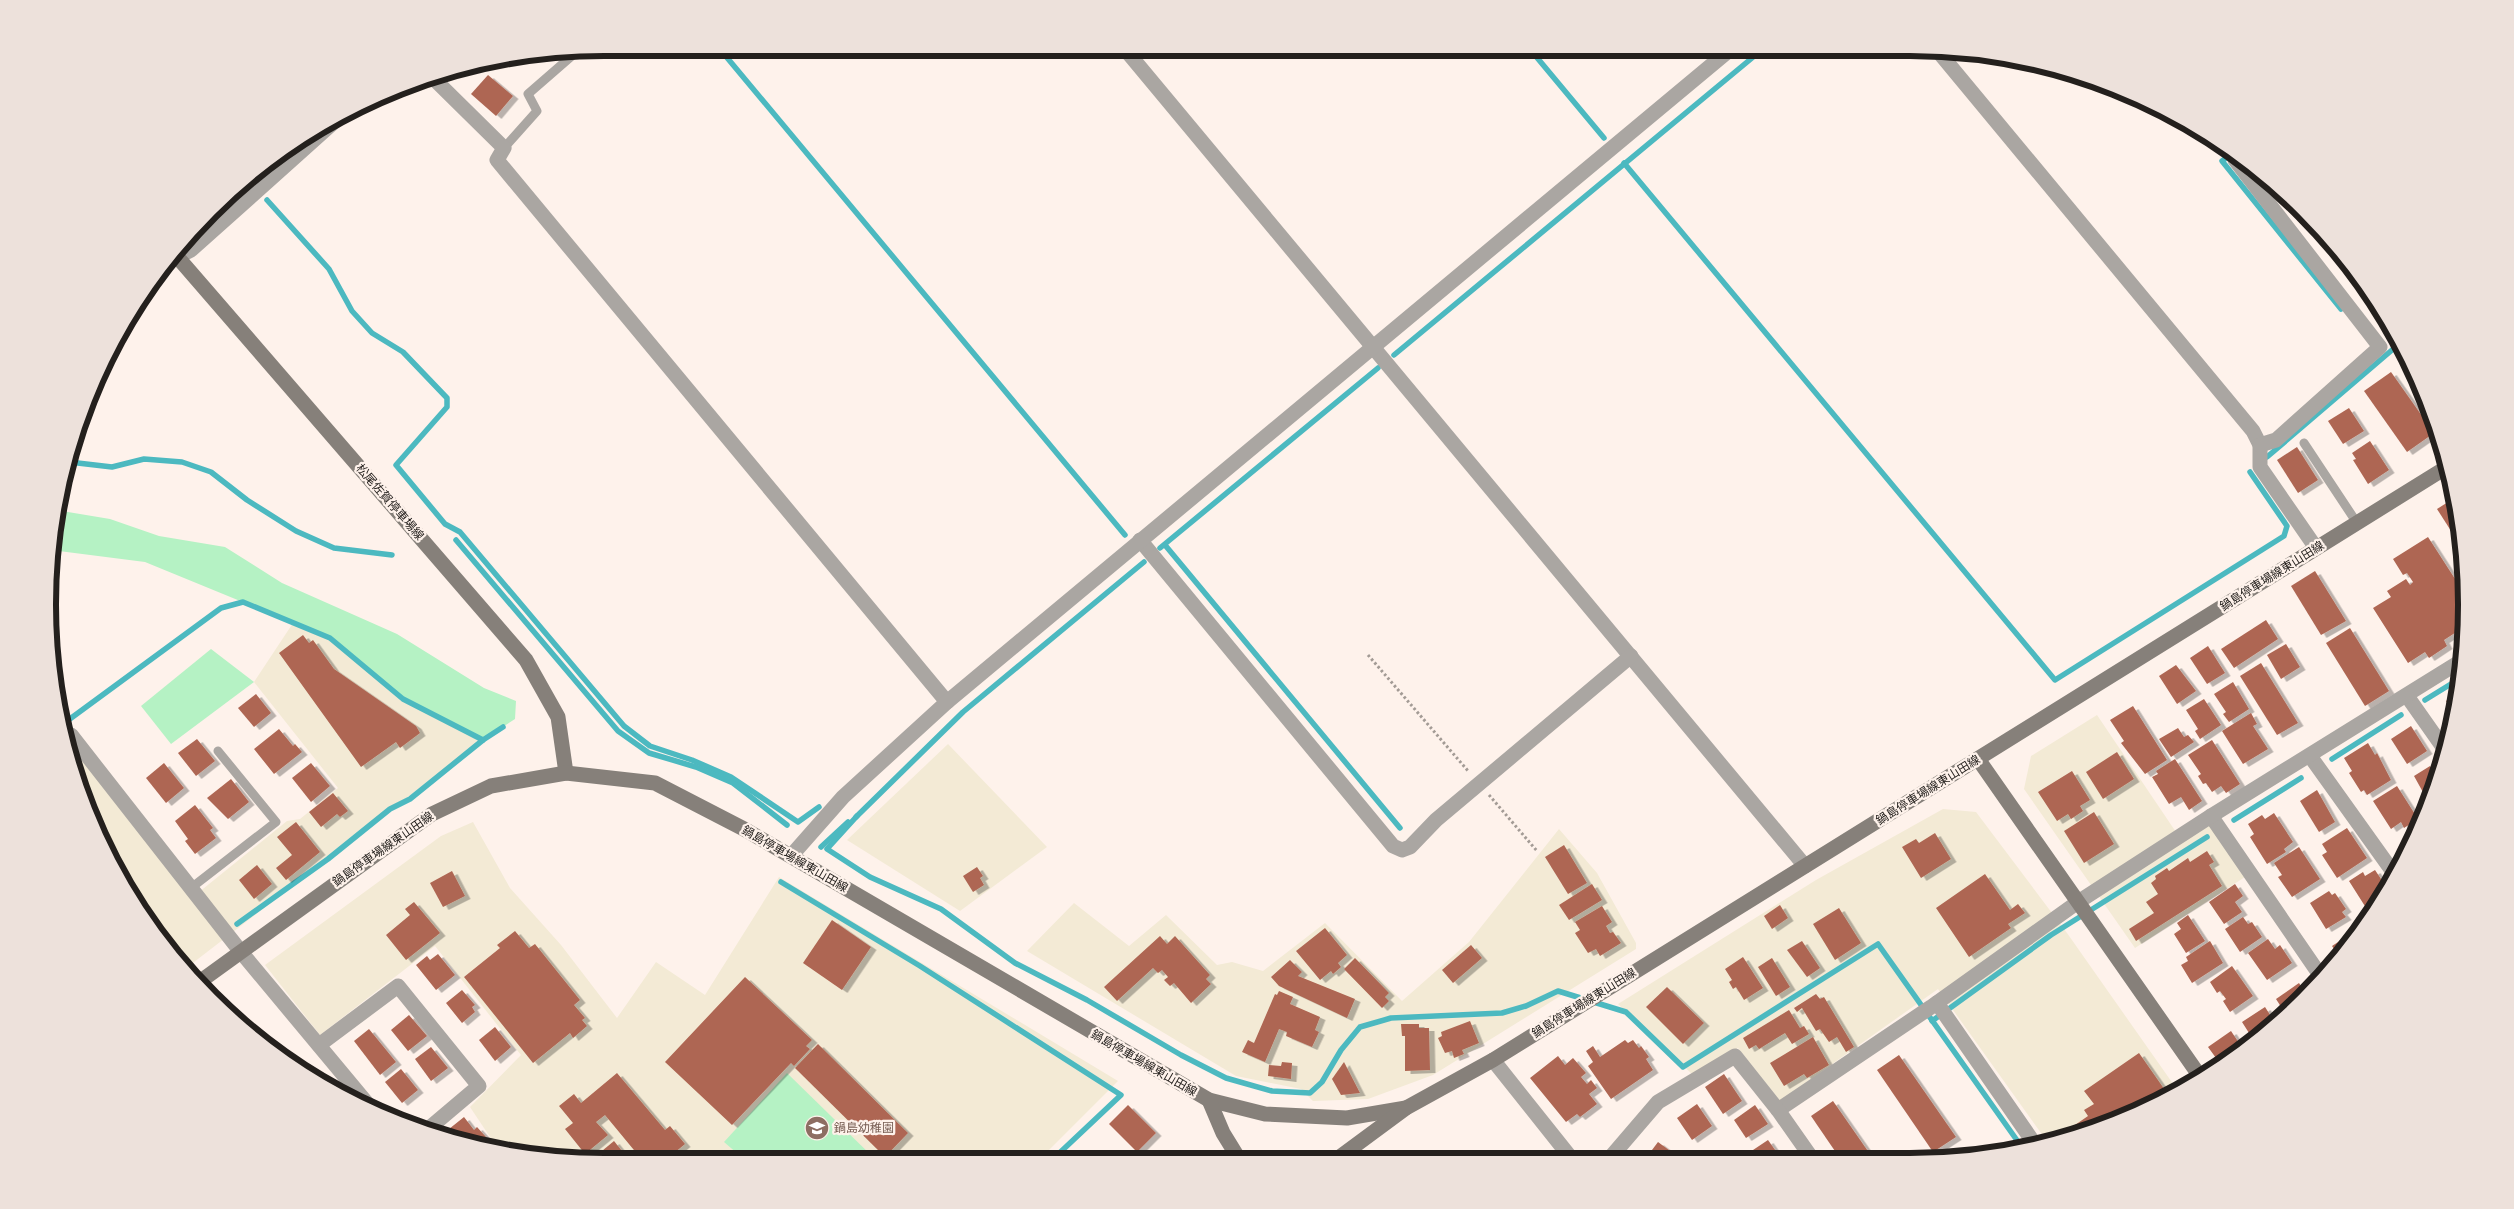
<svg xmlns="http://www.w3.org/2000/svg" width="2514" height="1209" viewBox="0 0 2514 1209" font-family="'Roboto Condensed','Noto Sans JP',sans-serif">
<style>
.commercial{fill:#f3ead5}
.green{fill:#b5f2c4}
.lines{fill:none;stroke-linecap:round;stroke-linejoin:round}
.stream{stroke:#4cb9c0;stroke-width:5.5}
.building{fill:#ae6652;filter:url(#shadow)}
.path{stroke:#a39b95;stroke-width:3;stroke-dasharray:2.5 2.5;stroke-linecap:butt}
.lane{stroke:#aaa6a2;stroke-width:9}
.street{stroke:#aaa6a2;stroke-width:15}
.secondary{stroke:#86807a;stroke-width:15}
.labels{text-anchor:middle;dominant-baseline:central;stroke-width:4.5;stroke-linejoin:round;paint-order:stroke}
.street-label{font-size:12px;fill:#24201d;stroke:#fef2eb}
.education-label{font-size:12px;fill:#785e54;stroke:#fef2eb;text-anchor:start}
.rim{fill:none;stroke:#24201d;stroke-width:6}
</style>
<defs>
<filter id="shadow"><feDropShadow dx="5.5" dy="3" stdDeviation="0" flood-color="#0004"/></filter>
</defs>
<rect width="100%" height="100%" fill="#fef2eb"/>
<g class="commercial">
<path d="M293,623L333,641L406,703L483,739L185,969L162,943L105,851L77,783L68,743H70L193,897L287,821L300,819L338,788L254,682Z"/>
<path d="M2097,715L2182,841L2208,824L2245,877L2135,948L2024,789L2031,756Z"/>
<path d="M948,744L1047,847L960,911L847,840Z"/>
<path d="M1943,809L1976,812L2067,933L2176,1088L2123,1119L2046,1140L1938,989L1780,1101L1738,1048L1693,1075L1618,1004L1816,880Z"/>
<path d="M473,822L510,888L561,945L617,1018L656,962L705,995L779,877L1118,1081L1039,1160L604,1161L496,1151L484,1147L492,1140L470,1107L521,1055L435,946L320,1035L265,965L441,836Z"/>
<path d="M1559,829L1597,873L1636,943V949L1433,1075L1368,1099L1313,1101L1301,1089L1236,1076L1027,951L1074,903L1129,946L1166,915L1217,965L1232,962L1263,971L1325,923L1402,1001L1469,942Z"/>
</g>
<g class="green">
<path d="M56,510L110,519L159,536L225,547L282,583L397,634L484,688L516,701L515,719L483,740L403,699L330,638L145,562L51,550Z"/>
<path d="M211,649L254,682L171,744L141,706Z"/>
<path d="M787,1073L877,1161H746L724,1142Z"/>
</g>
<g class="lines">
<g class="stream">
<path d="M719,48L1125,535"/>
<path d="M1529,48L1604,138"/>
<path d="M2233,153L2222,161L2341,309"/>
<path d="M1624,163L2055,680L2284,536L2287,526L2250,472"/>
<path d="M267,200L329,269L352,311L372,333L403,352L447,398V407L396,465L445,524L460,532L624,726L650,746L692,760L731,777L798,822L819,807"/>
<path d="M194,235L298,141"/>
<path d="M1394,355L1764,48"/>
<path d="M2267,457L2399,344"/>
<path d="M69,462L112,467L144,459L182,462L211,472L247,500L296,531L334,548L392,555"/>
<path d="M456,540L618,731L649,753L696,767L733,783L787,825"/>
<path d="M1165,545L1400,828"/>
<path d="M1160,548L1378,368"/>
<path d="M2425,700L2459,679"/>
<path d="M63,724L221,608L243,602L330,638L403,699L483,740"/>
<path d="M2332,759L2401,715"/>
<path d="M857,816L827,849L870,877L941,909L1015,963L1087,1000L1181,1055L1226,1078L1272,1091L1310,1093L1322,1082L1341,1050L1360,1027L1391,1018L1502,1013L1526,1006L1558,991L1626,1012L1683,1067L1878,944L2021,1146"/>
<path d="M856,817L963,712L1144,562"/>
<path d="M2234,820L2301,778"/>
<path d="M821,847L848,822"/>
<path d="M781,882L920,966L1121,1095L1052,1160"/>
<path d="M237,924L328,859L390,809L410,799L483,740L503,727"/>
<path d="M181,965L184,963"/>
<path d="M1932,1021L2051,935L2207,837"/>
</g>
</g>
<g class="building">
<path d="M488,75L513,96L496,116L471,94Z"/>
<path d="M2391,372L2434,433L2407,452L2364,391Z"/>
<path d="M2349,408L2364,431L2343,444L2328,421Z"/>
<path d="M2370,441L2389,470L2368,484L2353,460L2356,459L2352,453Z"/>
<path d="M2297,447L2318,480L2298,493L2277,460Z"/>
<path d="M2456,497L2459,530L2453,534L2437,509Z"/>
<path d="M2460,536V541L2462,554L2453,541Z"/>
<path d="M2428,537L2466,596L2464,627L2444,640L2447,646L2429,658L2425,652L2408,663L2373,608L2391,597L2387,591L2406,579L2410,585L2413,582L2407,573L2403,575L2393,559Z"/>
<path d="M2315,571L2346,621L2321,635L2291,586Z"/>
<path d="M2266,620L2278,639L2234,668L2221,649Z"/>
<path d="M2350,628L2389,691L2365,706L2326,643Z"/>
<path d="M303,635L309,643L313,640L334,669L416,726L420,733L400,748L396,742L361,767L279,653Z"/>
<path d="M2286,644L2300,667L2281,679L2267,655Z"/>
<path d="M2208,646L2225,673L2207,684L2190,658Z"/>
<path d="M2261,663L2298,723L2277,735L2240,676Z"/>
<path d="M2176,665L2196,691L2177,704L2159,676Z"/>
<path d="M2233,682L2249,709L2229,722L2223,714L2226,712L2214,694Z"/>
<path d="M2458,693L2456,710L2452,711L2446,701Z"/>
<path d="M256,694L271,713L254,727L238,708Z"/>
<path d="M2204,699L2221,725L2200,739L2195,731L2198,729L2186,710Z"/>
<path d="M2133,706L2167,760L2145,774L2121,743L2124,741L2110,720Z"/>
<path d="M2251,713L2257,724L2253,726L2268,749L2243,764L2222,731Z"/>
<path d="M2411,726L2427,751L2407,764L2391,739Z"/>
<path d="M2178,728L2184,737L2188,735L2194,742L2171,757L2159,739Z"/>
<path d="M279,729L293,746L295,744L302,752L274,774L254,749Z"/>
<path d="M197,739L215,761L196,776L178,753Z"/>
<path d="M2212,740L2240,784L2226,793L2221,786L2212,792L2206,783L2203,784L2198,776L2201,774L2188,755Z"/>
<path d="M2368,743L2375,755L2377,753L2391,780L2367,795L2364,790L2361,792L2349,773L2352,771L2344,758Z"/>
<path d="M2117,752L2134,779L2103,799L2086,772Z"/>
<path d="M2175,759L2202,801L2189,810L2181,797L2169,804L2152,777L2158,774L2156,771Z"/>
<path d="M164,763L184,788L166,803L146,778Z"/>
<path d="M311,763L330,786L311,802L292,778Z"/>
<path d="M2430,766L2435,774L2438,772L2429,803L2414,776Z"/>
<path d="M2072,771L2090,800L2080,806L2083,811L2071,819L2068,814L2057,821L2038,792Z"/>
<path d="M231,779L249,802L228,819L207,798Z"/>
<path d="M2397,786L2418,819L2404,828L2401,822L2391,829L2373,801Z"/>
<path d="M2317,790L2335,822L2319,832L2300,801Z"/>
<path d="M333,793L348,811L340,817L337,814L321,827L309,812Z"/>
<path d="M195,805L213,828L210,830L216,838L195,854L185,841L188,839L175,821Z"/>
<path d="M2094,812L2114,844L2084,863L2064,831Z"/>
<path d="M2274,813L2293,842L2284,849L2286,852L2267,864L2250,837L2254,834L2248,824L2262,815L2265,819Z"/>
<path d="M296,822L320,852L286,880L276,868L292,855L277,837Z"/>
<path d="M2347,828L2367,858L2337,878L2322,855L2327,852L2322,844Z"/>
<path d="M2418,829L2408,845L2403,838Z"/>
<path d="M1935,833L1951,859L1921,878L1902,847L1916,839L1919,843Z"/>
<path d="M1564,845L1587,883L1568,894L1545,857Z"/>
<path d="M2299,847L2320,879L2292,897L2278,877L2282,875L2274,863Z"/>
<path d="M2207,851L2214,862L2209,865L2222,886L2136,941L2129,929L2154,913L2146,902L2158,894L2151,883L2156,879L2155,876L2167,868L2169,871L2188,858L2190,862Z"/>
<path d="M257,865L272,884L254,899L239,880Z"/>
<path d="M977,867L983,876L980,878L984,885L973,892L963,876Z"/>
<path d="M2375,870L2385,885L2372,908L2368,911L2349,881L2363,872L2365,876Z"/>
<path d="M452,871L465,896L443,907L430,883Z"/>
<path d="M1985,874L2010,910L2018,904L2025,913L2008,924L2011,928L1969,957L1936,908Z"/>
<path d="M1592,884L1602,900L1569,920L1559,905Z"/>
<path d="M2235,884L2243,896L2235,902L2242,912L2224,924L2209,902Z"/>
<path d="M2329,891L2332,895L2335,893L2346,909L2342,912L2346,917L2326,929L2310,903Z"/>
<path d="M414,902L440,933L406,960L386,935L410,915L405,909Z"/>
<path d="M1780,905L1788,918L1772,929L1764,916Z"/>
<path d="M1602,906L1612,922L1606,926L1610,933L1613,932L1621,943L1600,956L1596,949L1588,953L1575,933L1580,930L1575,922Z"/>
<path d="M1839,908L1861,943L1835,960L1813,924Z"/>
<path d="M2188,915L2205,941L2186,953L2174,934L2181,929L2177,923Z"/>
<path d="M150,917L172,949L169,951L147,918Z"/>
<path d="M2243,917L2248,924L2252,922L2262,937L2240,952L2225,929Z"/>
<path d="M832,920L871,947L842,990L803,963Z"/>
<path d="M1325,928L1347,955L1338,963L1341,967L1333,974L1331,971L1320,980L1296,951Z"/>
<path d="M2358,929L2352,943L2339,956L2332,946Z"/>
<path d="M515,931L529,948L535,944L580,1000L574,1005L585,1018L582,1020L587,1026L573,1038L570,1033L533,1063L464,977L500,948L497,945Z"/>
<path d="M1160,936L1167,944L1175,936L1210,975L1206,979L1211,984L1191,1003L1174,983L1170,986L1164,980L1168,977L1162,970L1158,973L1153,968L1117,1001L1104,987Z"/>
<path d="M2268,939L2275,949L2280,945L2292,963L2267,980L2248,953Z"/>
<path d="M1802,941L1820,968L1807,977L1787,950Z"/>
<path d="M2210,941L2223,963L2192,983L2181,965L2188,961L2186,957Z"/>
<path d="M1471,945L1482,958L1453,983L1442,970Z"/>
<path d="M438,954L455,975L436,990L416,965L427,956L430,960Z"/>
<path d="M1743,957L1763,988L1744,1000L1736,987L1733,989L1729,982L1732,980L1725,969Z"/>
<path d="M1355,958L1389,993L1385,997L1389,1001L1382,1008L1344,969Z"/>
<path d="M1772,958L1790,987L1776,996L1758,967Z"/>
<path d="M1290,960L1302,972L1298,976L1355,999L1347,1018L1279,986L1271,977Z"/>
<path d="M2232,966L2253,996L2230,1012L2223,1001L2226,999L2220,991L2217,993L2210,982Z"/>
<path d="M745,977L812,1040L806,1046L810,1049L794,1066L791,1063L732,1125L665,1062Z"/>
<path d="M2299,983L2304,991L2283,1010L2276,999Z"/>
<path d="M1667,987L1704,1023L1683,1044L1646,1007Z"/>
<path d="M462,990L475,1005L472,1007L475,1012L462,1023L446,1003Z"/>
<path d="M1279,991L1293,997L1290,1004L1320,1017L1315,1030L1319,1032L1312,1047L1286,1036L1287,1032L1279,1029L1265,1062L1242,1052L1248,1040L1254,1043L1275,994L1277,995Z"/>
<path d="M1816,994L1820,999L1824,997L1854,1047L1846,1052L1837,1037L1829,1042L1820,1029L1816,1031L1802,1008L1797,1012L1794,1008Z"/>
<path d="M2265,1007L2274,1021L2257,1038L2252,1031L2249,1033L2242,1022Z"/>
<path d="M1789,1010L1800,1028L1804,1026L1809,1034L1792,1044L1785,1033L1759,1049L1756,1045L1749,1049L1743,1038Z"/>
<path d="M409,1015L427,1036L408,1051L391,1030Z"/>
<path d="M1470,1021L1479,1043L1462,1050L1464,1054L1454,1058L1452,1051L1445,1053L1438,1038L1442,1036L1441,1032Z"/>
<path d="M1401,1024H1419V1028H1429L1430,1070L1405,1071V1036H1402Z"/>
<path d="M495,1027L511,1047L495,1061L479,1040Z"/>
<path d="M369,1029L396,1062L380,1075L354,1041Z"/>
<path d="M2231,1031L2243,1049L2223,1061L2219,1056L2216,1058L2208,1047Z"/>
<path d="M1813,1037L1829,1065L1807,1078L1804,1074L1784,1086L1770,1063Z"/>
<path d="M1625,1040L1628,1043L1633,1040L1639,1048L1641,1046L1649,1057L1646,1059L1653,1070L1611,1099L1588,1066L1593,1062L1586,1051L1593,1046L1600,1057Z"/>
<path d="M818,1044L908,1133L885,1157L795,1068Z"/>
<path d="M431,1047L448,1068L431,1081L415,1059Z"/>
<path d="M2139,1053L2167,1093L2123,1119L2059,1136L2088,1116L2084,1110L2094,1104L2084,1091Z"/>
<path d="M1899,1055L1956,1137L1933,1152L1877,1070Z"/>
<path d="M1558,1056L1565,1065L1573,1058L1586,1073L1581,1077L1587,1084L1591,1080L1597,1088L1589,1094L1597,1104L1580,1117L1577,1114L1566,1122L1530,1078Z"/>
<path d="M1282,1062L1292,1063L1291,1079L1268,1076L1269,1065L1281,1066Z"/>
<path d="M1344,1062L1360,1093L1341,1095L1332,1079Z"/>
<path d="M401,1069L418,1090L402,1103L385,1082Z"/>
<path d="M617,1073L665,1130L670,1126L685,1144L668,1158L671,1161H643L605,1115L596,1122L608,1135L585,1154L565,1129L573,1123L559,1106L574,1094L581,1103Z"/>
<path d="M1724,1074L1742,1101L1723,1114L1705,1087Z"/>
<path d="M1833,1101L1872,1157H1839L1811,1116Z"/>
<path d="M1697,1104L1712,1126L1692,1140L1677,1118Z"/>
<path d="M1128,1105L1156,1133L1137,1152L1109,1124Z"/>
<path d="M1755,1105L1768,1124L1746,1138L1734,1120Z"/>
<path d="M464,1117L474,1130L477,1127L486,1137L476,1145L457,1139L449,1129Z"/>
<path d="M1768,1140L1780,1157L1746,1158L1744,1156Z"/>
<path d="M614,1141L630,1161L591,1160Z"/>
<path d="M1658,1142L1677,1156L1676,1158H1646Z"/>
</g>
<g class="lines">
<g class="path">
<path d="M1368,655L1469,772"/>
<path d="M1489,795L1537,851"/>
</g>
<g class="lane">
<path d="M504,148L537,111L528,94L574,54L572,51"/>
<path d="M150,284L177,257"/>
<path d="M2304,443L2357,523"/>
<path d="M191,888L276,822L218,751"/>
</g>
<g class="street">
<path d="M1124,48L1805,866"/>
<path d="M1937,50L2253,431L2260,445V467L2316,548"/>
<path d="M431,76L504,148L497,160L947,702"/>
<path d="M2239,158L2235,160L2380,347L2276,440L2260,445"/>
<path d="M177,257L191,250L343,114"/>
<path d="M1140,540L1393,846L1402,850L1410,847L1436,820L1631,656"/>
<path d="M2407,696L2445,750"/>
<path d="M66,735H71L241,952L371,1108"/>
<path d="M2310,756L2393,872"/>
<path d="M2211,816L2320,975"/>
<path d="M791,856L843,797L947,702L1732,48"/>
<path d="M1937,1003L2034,1143"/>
<path d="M319,1045L398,986L479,1086L427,1130"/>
<path d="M1493,1060L1571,1158"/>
<path d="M1778,1110L1931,1007L2078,902L2211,816L2461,661"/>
<path d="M1610,1158L1658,1102L1735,1056L1778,1110L1811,1157"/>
</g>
<g class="secondary">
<path d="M174,253L526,660L558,717L566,773"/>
<path d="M1978,759L2199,1075"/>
<path d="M198,983L432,814L491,786L566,773L655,783L744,829L1209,1100L1265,1114L1347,1118L1406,1108"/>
<path d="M1209,1100L1223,1133L1239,1159"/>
<path d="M1337,1159L1406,1108L1493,1060L2447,467"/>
</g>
</g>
<defs>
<g id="school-disc" transform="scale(1.25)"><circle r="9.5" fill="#8d6e63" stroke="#fef2eb"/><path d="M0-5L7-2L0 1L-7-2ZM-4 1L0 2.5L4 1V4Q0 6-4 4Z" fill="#fff"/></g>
</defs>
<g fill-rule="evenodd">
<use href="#school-disc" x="817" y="1128"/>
</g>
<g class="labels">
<g class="street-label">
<text transform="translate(390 502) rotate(49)">松尾佐賀停車場線</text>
<text transform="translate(2272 576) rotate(-32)">鍋島停車場線東山田線</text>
<text transform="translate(1928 790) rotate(-32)">鍋島停車場線東山田線</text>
<text transform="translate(383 849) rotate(-35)">鍋島停車場線東山田線</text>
<text transform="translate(795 859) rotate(30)">鍋島停車場線東山田線</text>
<text transform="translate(1584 1003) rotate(-32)">鍋島停車場線東山田線</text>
<text transform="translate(1144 1063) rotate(30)">鍋島停車場線東山田線</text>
</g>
<g class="education-label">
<text x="834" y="1128">鍋島幼稚園</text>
</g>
</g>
<path d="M0 0H2514V1209H0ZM604 56H1910A548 548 0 0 1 2458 604V605A548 548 0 0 1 1910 1153H604A548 548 0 0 1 56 605V604A548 548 0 0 1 604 56Z" fill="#ede1db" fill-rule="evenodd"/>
<path class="rim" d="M604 56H1910A548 548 0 0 1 2458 604V605A548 548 0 0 1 1910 1153H604A548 548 0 0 1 56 605V604A548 548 0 0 1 604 56Z"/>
</svg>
